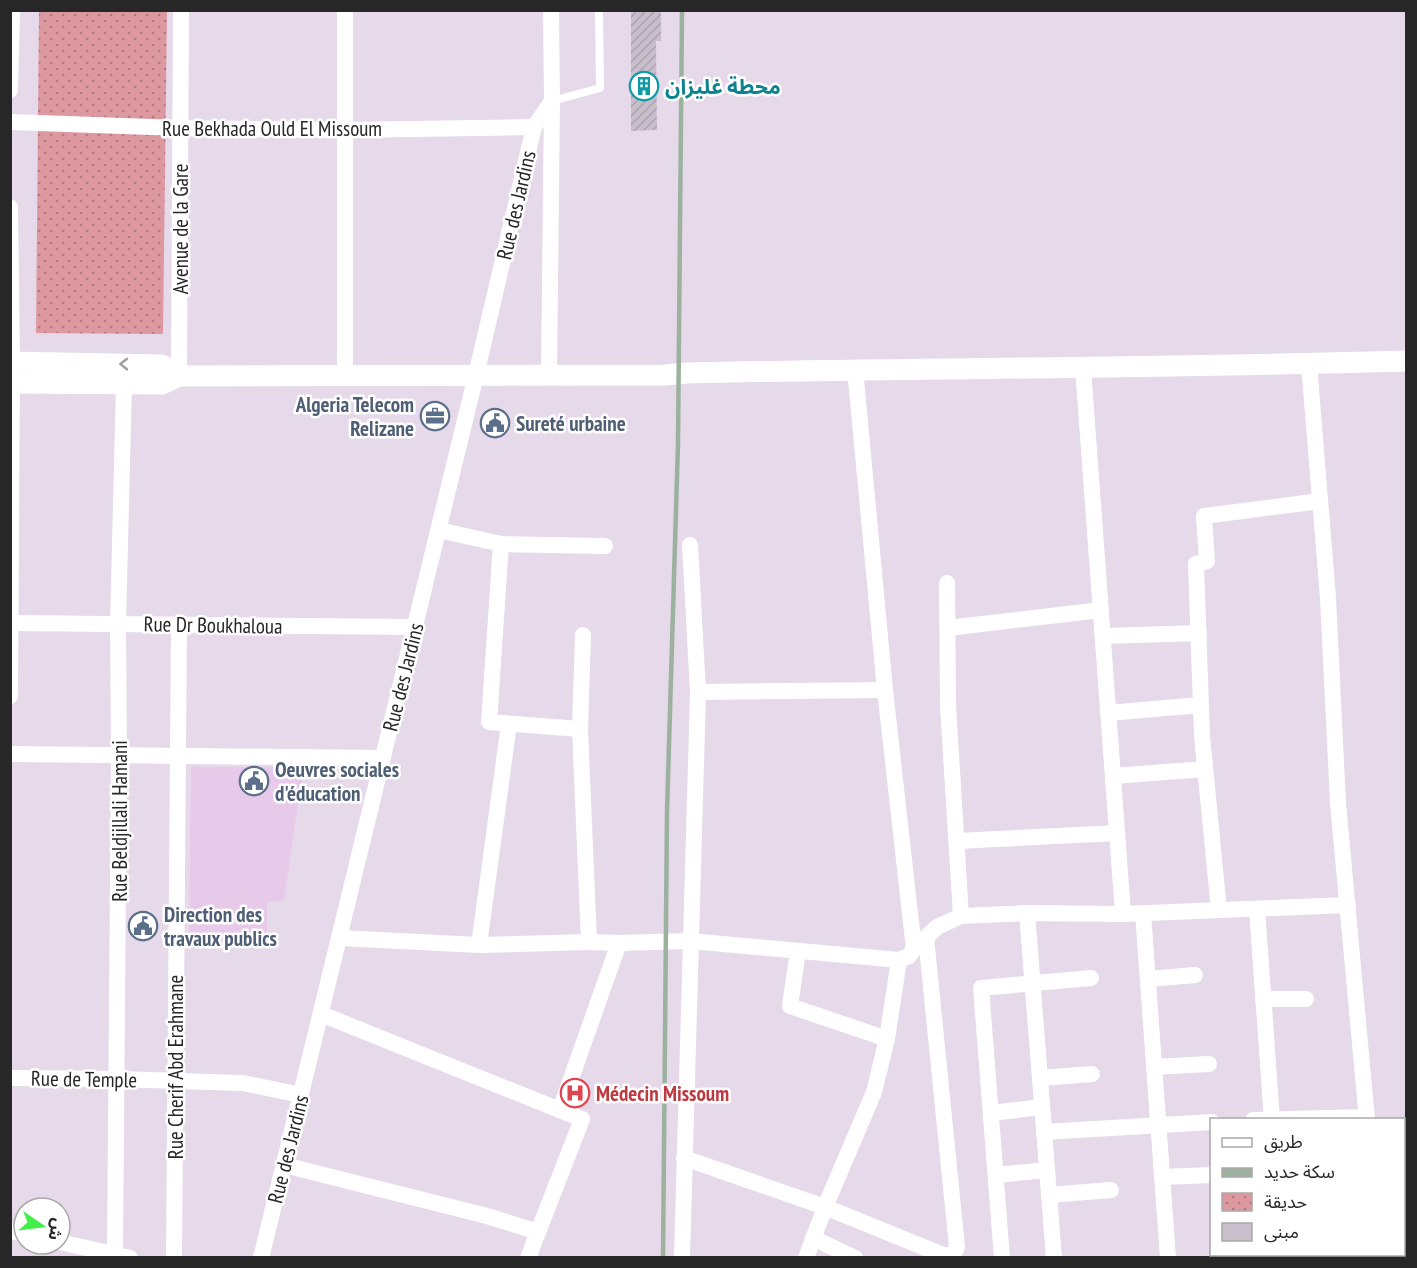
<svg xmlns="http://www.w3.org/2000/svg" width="1417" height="1268" viewBox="0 0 1417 1268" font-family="'PT Sans Narrow','Noto Sans Arabic',sans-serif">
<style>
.education{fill:#e7c9ea}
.park{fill:url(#park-dots)}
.building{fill:url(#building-hatch)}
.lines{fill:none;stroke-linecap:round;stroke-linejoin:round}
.service{stroke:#fff;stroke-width:8}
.minor{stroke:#fff;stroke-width:16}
.tertiary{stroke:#fff;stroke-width:21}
.rail{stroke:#9db19f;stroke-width:4.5}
.oneway{stroke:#9e9e9e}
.labels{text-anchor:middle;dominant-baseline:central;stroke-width:5;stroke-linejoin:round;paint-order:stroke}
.culture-label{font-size:21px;font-weight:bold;fill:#0d838f;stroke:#fff;text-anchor:start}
.street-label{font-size:21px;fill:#272727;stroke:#fff}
.service-label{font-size:21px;font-weight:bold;fill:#4e5e75;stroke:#fff;text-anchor:start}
.health-label{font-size:21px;font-weight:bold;fill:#be3a42;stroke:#fff;text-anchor:start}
</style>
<defs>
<pattern id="park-dots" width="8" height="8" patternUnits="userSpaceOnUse" patternTransform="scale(1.5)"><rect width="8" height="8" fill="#dd98a0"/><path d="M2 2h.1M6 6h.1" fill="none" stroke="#b37c82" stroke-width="1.8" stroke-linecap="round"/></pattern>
<pattern id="building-hatch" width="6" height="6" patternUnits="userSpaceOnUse" patternTransform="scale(1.5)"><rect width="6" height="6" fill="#c9becb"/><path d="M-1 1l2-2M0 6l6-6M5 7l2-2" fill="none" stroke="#ada3ae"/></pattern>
</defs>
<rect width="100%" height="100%" fill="#e6d9e9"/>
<path class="education" d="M191,767H303L284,901L267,902V942L189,941Z"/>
<path class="park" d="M39,11H167L163,334L36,333Z"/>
<path class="building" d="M631,10H661V41H656L657,130L631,131Z"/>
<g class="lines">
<path class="service" d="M552,101L600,88L599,10"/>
<g class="minor">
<path d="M345,10V375"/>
<path d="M10,90L12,10"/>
<path d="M10,122L180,128L344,130L534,127"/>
<path d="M10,207L12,362L10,696"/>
<path d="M1309,364L1328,598L1338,803L1367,1120"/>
<path d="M1083,368L1123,914"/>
<path d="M855,369L885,690L914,949"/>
<path d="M549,375L552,101L551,10"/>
<path d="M179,376L181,10"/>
<path d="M439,530L501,544L605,546"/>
<path d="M501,544L489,722L580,729L589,942"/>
<path d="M947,583L948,706L961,916"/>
<path d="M10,623L415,627"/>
<path d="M948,628L1101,610"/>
<path d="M1103,636L1199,633"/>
<path d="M698,692L885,690"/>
<path d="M1108,713L1201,705"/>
<path d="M580,729L583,635"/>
<path d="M10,754L383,758"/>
<path d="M1113,776L1205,769"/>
<path d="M957,841L1117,833"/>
<path d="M1257,909L1272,1120"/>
<path d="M1219,910L1202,736L1196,564L1207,561L1204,516L1320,501"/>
<path d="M1027,913L1054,1258"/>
<path d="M1143,913L1168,1258"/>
<path d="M340,938L479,945L589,942L619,943L690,941L899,960L909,956L914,949L937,927L961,916L1027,913L1123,914L1348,905"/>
<path d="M479,945L509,724"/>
<path d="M798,951L790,1006L887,1039"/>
<path d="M1148,979L1195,975"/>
<path d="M1263,999H1306"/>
<path d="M321,1014L582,1119L528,1258"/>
<path d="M1154,1067L1209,1064"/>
<path d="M10,1078L117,1079L243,1083L301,1095"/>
<path d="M1040,1078L1092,1074"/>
<path d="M560,1110L619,943"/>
<path d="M991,1113L1042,1107"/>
<path d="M1253,1120L1366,1117"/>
<path d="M1044,1132L1212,1122"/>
<path d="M684,1158L825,1207L943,1255C952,1256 954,1255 957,1247L926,937"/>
<path d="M284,1165L487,1216L538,1232"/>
<path d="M996,1175L1047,1170"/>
<path d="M1162,1177L1212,1175"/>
<path d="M1049,1195L1111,1190"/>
<path d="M10,1231L24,1234"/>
<path d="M813,1238L855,1258"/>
<path d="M60,1242L130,1258"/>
<path d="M1281,1254V1258"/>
<path d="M1377,1254V1258"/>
<path d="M111,1258L115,1253L119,755L118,624L124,384"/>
<path d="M174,1258L179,624"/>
<path d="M261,1258L476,375L534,127L552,101"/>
<path d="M682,1258L698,692L690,545"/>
<path d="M806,1258L825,1207L874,1092L887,1039L899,960"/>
<path d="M1002,1258L981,988L1091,978"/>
</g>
<g class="tertiary">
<path d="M10,362L162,365L179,376"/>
<path d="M10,383L162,384L179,376L665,375L687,373C927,368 1167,368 1406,361"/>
</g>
<path class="rail" d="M663,1258L667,812L678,443L682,10"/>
</g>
<defs><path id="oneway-chevron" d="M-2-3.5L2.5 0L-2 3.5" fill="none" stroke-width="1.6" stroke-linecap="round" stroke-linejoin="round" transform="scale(1.5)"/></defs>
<use class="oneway" href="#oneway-chevron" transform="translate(124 364) rotate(-179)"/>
<defs>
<g id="building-ring" transform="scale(1.5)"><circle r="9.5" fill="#fff" stroke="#0f9aa8" stroke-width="1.5"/><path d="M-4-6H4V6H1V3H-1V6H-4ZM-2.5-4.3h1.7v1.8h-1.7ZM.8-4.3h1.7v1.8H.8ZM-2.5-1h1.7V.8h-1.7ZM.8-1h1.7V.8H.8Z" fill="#0f9aa8"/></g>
<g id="office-ring" transform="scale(1.5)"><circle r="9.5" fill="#fff" stroke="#5c6f8a" stroke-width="1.5"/><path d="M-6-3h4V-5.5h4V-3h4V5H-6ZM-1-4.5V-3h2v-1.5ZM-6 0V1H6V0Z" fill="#5c6f8a"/></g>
<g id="civic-ring" transform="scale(1.5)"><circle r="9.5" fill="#fff" stroke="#5c6f8a" stroke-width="1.5"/><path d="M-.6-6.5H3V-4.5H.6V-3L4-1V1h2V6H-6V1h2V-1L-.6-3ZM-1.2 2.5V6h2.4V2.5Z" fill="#5c6f8a"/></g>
<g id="hospital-ring" transform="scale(1.5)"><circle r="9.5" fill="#fff" stroke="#e0444e" stroke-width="1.5"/><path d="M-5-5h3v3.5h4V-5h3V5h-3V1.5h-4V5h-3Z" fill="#e0444e"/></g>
</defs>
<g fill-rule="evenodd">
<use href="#building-ring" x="644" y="86"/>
<use href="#office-ring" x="435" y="416"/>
<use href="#civic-ring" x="495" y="423"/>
<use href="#civic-ring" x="254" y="781"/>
<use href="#civic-ring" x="143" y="926"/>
<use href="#hospital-ring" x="575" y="1093"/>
</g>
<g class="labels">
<g class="culture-label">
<text x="665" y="86">محطة غليزان</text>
</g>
<g class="street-label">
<text x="272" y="128">Rue Bekhada Ould El Missoum</text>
<text transform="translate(516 205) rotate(-77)">Rue des Jardins</text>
<text transform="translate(180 229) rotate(-90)">Avenue de la Gare</text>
<text transform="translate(213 625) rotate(1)">Rue Dr Boukhaloua</text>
<text transform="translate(403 677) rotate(-76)">Rue des Jardins</text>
<text transform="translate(119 821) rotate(-90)">Rue Beldjillali Hamani</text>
<text transform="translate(175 1067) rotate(-90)">Rue Cherif Abd Erahmane</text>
<text transform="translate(84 1079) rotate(1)">Rue de Temple</text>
<text transform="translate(288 1149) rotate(-76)">Rue des Jardins</text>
</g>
<g class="service-label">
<text x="414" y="404" text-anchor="end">Algeria Telecom<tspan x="414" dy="24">Relizane</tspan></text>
<text x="516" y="423">Sureté urbaine</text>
<text x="275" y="769">Oeuvres sociales<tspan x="275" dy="24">d'éducation</tspan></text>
<text x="164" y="914">Direction des<tspan x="164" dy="24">travaux publics</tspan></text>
</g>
<g class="health-label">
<text x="596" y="1093">Médecin Missoum</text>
</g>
</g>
<rect width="1417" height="1268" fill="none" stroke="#272727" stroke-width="24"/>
<rect x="1210" y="1118" width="195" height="138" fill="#ffffff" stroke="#a9a9a9" stroke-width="1.5"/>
<rect x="1222" y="1138" width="30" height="9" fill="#ffffff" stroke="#a9a9a9" stroke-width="1.5"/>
<text x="1264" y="1148" font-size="18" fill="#272727">طريق</text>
<rect x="1222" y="1168" width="30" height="9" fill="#9db19f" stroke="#a9a9a9" stroke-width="1.5"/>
<text x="1264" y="1178" font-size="18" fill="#272727">سكة حديد</text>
<rect x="1222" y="1193" width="30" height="18" fill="url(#park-dots)" stroke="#a9a9a9" stroke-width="1.5"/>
<text x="1264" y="1208" font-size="18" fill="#272727">حديقة</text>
<rect x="1222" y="1223" width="30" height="18" fill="#c9becb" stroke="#a9a9a9" stroke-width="1.5"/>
<text x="1264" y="1238" font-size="18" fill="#272727">مبنى</text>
<g transform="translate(42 1226) rotate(104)"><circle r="28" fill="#ffffff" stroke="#a9a9a9" stroke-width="1.5"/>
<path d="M0-4.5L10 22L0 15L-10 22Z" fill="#41ee4a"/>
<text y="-9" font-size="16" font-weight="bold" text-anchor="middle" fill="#272727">ش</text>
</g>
</svg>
